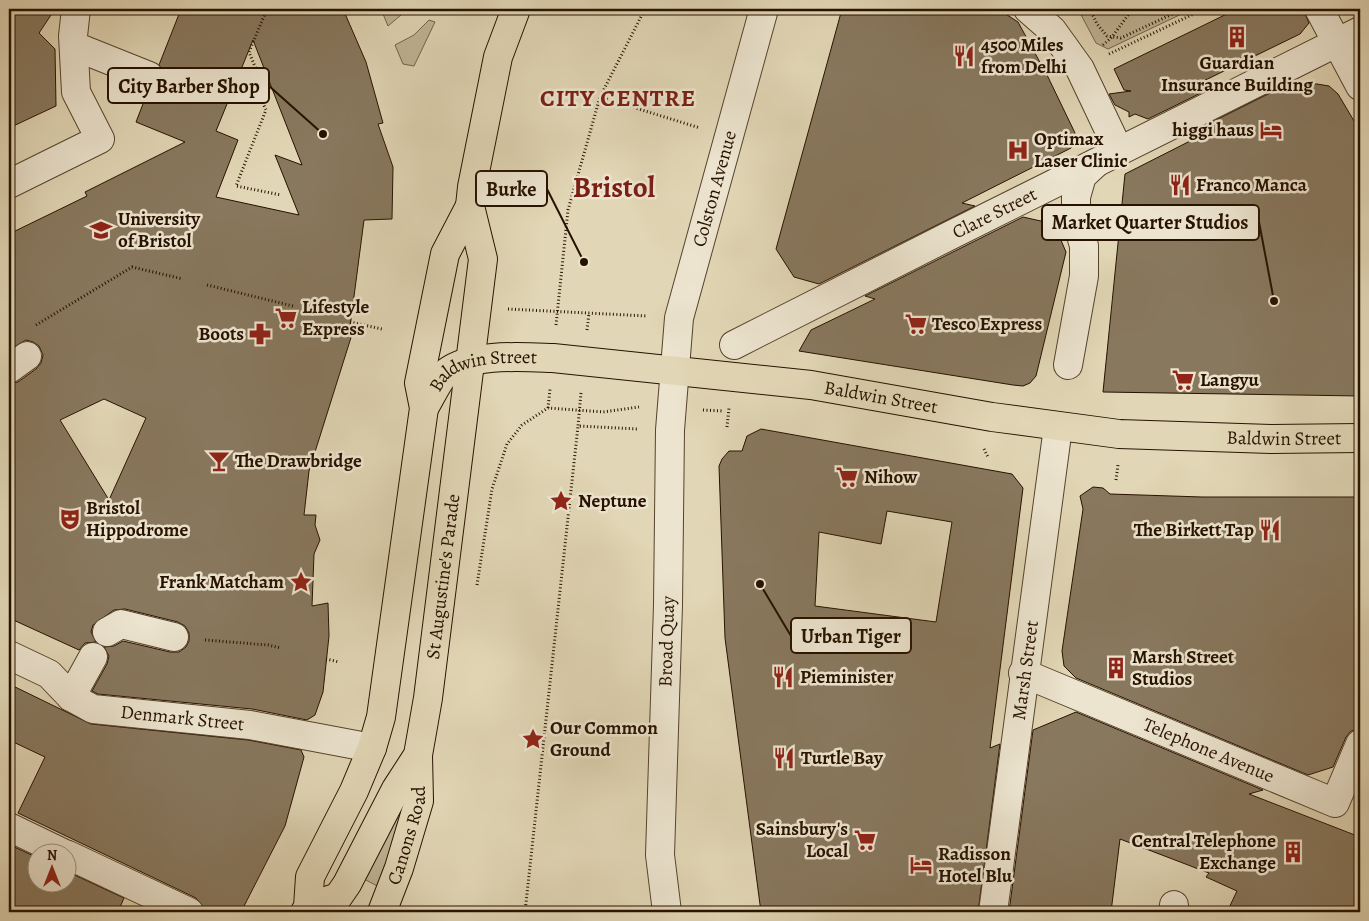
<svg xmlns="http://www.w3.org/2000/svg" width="1369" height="921" viewBox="0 0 1369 921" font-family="Alegreya,serif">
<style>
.green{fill:#c1b596;stroke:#74644b}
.building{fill:#88785e;stroke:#271200;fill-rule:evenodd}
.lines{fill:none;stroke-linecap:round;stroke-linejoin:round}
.minor-casing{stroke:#56432d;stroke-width:30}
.major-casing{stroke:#271200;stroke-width:30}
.path{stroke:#271200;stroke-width:3;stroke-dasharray:1 2.5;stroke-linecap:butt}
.minor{stroke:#ece4cf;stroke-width:28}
.major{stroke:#e1d6b5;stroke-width:28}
.labels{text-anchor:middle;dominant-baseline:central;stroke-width:5;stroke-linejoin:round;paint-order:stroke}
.poi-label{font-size:19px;font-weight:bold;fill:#271200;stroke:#ece4cf;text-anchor:start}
.street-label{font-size:19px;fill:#271200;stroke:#ece4cf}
.district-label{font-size:24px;font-weight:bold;letter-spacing:1px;fill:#7a1f14;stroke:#ece4cf}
.town-label{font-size:29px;font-weight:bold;fill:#7a1f14;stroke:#ece4cf}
.leader{fill:none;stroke:#271200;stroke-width:2}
.callout-dot{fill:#271200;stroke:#ece4cf;stroke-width:2}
.callout{fill:#ece4cf;stroke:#271200;stroke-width:2}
.callout-label{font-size:20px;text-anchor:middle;font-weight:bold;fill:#271200}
</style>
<rect width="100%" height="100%" fill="#e1d6b5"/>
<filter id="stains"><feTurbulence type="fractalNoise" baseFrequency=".004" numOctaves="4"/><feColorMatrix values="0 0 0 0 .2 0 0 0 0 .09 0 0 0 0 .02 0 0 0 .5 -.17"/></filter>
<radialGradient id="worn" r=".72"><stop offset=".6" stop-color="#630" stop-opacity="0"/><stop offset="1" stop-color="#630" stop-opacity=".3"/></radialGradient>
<g class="green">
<path d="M381,9H408L388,26Z"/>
<path d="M1078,9H1192L1108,49L1096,43Z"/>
<path d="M429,20L435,22L414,66L403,64L395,45L414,35Z"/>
<path d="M404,798L407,799L379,887L364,879Z"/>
</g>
<g class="building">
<path d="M9,9H55L39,33L55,49L56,106L9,128Z"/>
<path d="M181,9H343L366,62L383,123L378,124L393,167L392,219L364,220L350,327L354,328L309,471L304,515H316L315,525L320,540L314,554L312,606L328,603L329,636L323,692L315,715L307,720L252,709L98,694L92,691L107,664L109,656L104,647L114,646L123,641L170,652H179L186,647L189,641V633L185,626L178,622L125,609L114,610L93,625L91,632L96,642L85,643L79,650L9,618V384L18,382L36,369L41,363L43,355L39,346L33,342L26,340L9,350V234L87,196L85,192L185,142L136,122L148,91L158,89L164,81V73L159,65ZM253,40L302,165L275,155L299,215L216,197L238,140L216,131ZM104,399L146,418L109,500L60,420Z"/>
<path d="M842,9H998L1018,22L1048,77L1075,133V141L1071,148L962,203L975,206L819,284L794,277L776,249Z"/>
<path d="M1237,9H1303L1309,23L1300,34L1185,90L1209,89L1148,119L1135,114L1129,117V112L1115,105L1109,94L1131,91L1124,90L1114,69Z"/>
<path d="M1317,84L1329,86L1338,94L1360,131V396L1103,392L1125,174L1194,139L1186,135L1286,85Z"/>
<path d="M1023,217L1054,224L1066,252L1036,376L1030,383L1023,386L1013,385L799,351L811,330L875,299L865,296Z"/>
<path d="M761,429L1012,474L1023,488L990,748L1000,744L978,912H761L725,638L719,466L722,459L729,451H742L747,436ZM887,511L952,522L936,622L815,606L819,532L881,544Z"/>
<path d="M1093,487L1103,488L1110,494L1202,497H1360V729L1351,731L1346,737L1333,767L1308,775L1076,678L1064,666L1062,651L1083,509L1080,496Z"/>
<path d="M9,684L91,724L248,740L301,750L304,757L285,826L241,912H212L204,908L196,898L18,813L45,757L9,740Z"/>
<path d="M1076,712L1263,790L1249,794L1360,837V912H1227L1237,891L1206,877L1209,873L1120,839L1111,912H1009L1033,730Z"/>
<path d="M10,845L38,858V884H68V872L124,898L118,912H9Z"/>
</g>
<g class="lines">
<g class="minor-casing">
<g id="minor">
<path d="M1028,9L1052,30L1080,69L1119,151"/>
<path d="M1319,9L1360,86"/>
<path d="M74,46L149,76"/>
<path d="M9,184L100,139L76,92L73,36L76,9"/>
<path id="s1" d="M734,345L951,235L1360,31"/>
<path d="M1068,365L1084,276V246L1076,217V197L1082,176L1096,163"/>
<path d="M9,369L27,356"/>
<path d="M107,632L121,624L174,637"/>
<path id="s2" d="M9,655L49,674L71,697L93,709L250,725L372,748"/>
<path id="s3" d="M1023,673L1335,803L1360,744"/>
<path d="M71,697L93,657"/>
<path d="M9,827L65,854"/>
<path d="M68,855L189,912"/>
<path id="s4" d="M667,912L660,855L668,605L670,430L679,318L764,9"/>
<path id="s5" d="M993,912L1058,427"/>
<path d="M1173,912L1174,905"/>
</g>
</g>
<g class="major-casing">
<g id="major">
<path id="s6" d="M424,408C430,399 439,378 447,372C471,353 523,357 553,358L811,385L992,417L1119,434L1271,439L1360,438"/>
<path id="s7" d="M308,907L338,897L347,884L396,789L418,755L428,698L483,259L470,206L472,187L498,57L516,9"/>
<path d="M305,912L308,907L310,877L354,791L372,748L381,717L424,408L419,383L445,254L470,206"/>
<path id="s8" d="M382,912L399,868L419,801L418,755"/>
</g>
</g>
<g class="path">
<path d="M267,9L249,52L256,69L252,79L266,110L236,186L281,195"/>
<path d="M1090,9L1097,24L1107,36L1121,38L1183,9"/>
<path d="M1103,45L1112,37L1131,11L1135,9"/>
<path d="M1109,54L1204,9"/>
<path d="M600,97L700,128"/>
<path d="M207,285L293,306"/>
<path d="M508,309L647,316"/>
<path d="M350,322L382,329"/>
<path d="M36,325L132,267L183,279"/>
<path d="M556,325L568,210L600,97L645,9"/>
<path d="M587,330L589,313"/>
<path d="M581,393L578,426L638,429"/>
<path d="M548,408L550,389"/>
<path d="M703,410L724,411"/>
<path d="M727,427L729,408"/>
<path d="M984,449L988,457"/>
<path d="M1116,480L1118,465"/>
<path d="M477,585L492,489L507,444L522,425L548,408L603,412L639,407"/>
<path d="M205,640L268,645L281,648"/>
<path d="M326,659L339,662"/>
<path d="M525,912L578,426"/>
</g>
<use href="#minor" class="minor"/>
<use href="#major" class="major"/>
</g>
<defs>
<g id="building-bare" transform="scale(1.725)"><path d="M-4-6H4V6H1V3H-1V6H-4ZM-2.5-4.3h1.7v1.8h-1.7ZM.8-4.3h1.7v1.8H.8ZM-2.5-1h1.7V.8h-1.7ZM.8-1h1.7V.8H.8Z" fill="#8f2418" stroke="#ece4cf" stroke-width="2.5" paint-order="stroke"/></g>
<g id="restaurant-bare" transform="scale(1.725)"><path d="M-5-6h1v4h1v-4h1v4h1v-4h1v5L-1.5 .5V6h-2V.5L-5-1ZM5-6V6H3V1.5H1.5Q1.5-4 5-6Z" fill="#8f2418" stroke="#ece4cf" stroke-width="2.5" paint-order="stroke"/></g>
<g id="hotel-bare" transform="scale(1.725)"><path d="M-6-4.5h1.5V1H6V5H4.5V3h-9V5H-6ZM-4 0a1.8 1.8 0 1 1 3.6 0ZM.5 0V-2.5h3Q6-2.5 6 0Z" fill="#8f2418" stroke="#ece4cf" stroke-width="2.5" paint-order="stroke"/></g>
<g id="hospital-bare" transform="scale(1.725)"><path d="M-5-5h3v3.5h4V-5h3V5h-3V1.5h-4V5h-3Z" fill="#8f2418" stroke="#ece4cf" stroke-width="2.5" paint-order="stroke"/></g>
<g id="university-bare" transform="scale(1.725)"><path d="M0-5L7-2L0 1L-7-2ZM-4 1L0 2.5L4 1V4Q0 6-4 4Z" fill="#8f2418" stroke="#ece4cf" stroke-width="2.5" paint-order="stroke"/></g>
<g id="supermarket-bare" transform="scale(1.725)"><path d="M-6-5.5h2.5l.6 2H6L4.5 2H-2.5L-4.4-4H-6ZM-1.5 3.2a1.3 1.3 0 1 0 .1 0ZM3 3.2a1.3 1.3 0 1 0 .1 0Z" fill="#8f2418" stroke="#ece4cf" stroke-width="2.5" paint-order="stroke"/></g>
<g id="pharmacy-bare" transform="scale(1.725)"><path d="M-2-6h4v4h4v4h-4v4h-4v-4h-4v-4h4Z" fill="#8f2418" stroke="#ece4cf" stroke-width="2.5" paint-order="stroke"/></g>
<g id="bar-bare" transform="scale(1.725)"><path d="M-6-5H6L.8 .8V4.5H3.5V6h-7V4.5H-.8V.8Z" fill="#8f2418" stroke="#ece4cf" stroke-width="2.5" paint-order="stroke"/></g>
<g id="sight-bare" transform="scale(1.725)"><path d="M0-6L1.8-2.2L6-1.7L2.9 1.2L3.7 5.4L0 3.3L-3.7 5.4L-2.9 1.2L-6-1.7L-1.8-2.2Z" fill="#8f2418" stroke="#ece4cf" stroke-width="2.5" paint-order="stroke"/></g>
<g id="theatre-bare" transform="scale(1.725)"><path d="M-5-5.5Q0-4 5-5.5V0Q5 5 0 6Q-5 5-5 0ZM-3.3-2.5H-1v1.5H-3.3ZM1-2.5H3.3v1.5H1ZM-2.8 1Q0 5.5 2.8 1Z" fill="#8f2418" stroke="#ece4cf" stroke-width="2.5" paint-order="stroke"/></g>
</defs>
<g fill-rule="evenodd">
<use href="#building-bare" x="1237" y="37"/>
<use href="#restaurant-bare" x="964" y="56"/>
<use href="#hotel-bare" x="1271" y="130"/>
<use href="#hospital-bare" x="1018" y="150"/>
<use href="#restaurant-bare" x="1180" y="185"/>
<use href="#university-bare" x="101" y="230"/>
<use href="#supermarket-bare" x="286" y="318"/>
<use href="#supermarket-bare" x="916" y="324"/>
<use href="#pharmacy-bare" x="260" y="334"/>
<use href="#supermarket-bare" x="1183" y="380"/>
<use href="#bar-bare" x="219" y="461"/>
<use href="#supermarket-bare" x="847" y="477"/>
<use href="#sight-bare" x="561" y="501"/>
<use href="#theatre-bare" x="70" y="519"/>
<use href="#restaurant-bare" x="1270" y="530"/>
<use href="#sight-bare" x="301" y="582"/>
<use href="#building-bare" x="1116" y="668"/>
<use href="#restaurant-bare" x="783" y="677"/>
<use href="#sight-bare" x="533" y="739"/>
<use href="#restaurant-bare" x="784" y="758"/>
<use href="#supermarket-bare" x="865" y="840"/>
<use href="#building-bare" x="1293" y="852"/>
<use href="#hotel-bare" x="921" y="865"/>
</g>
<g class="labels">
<g class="poi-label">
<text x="981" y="45">4500 Miles<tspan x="981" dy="22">from Delhi</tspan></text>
<text x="1237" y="63" text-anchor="middle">Guardian<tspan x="1237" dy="22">Insurance Building</tspan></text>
<text x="1254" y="130" text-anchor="end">higgi haus</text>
<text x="1034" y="139">Optimax<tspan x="1034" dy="22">Laser Clinic</tspan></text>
<text x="1196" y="185">Franco Manca</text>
<text x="118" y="219">University<tspan x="118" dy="22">of Bristol</tspan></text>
<text x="302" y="307">Lifestyle<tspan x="302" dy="22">Express</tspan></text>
<text x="932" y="324">Tesco Express</text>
<text x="244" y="334" text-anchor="end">Boots</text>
<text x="1200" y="380">Langyu</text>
<text x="235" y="461">The Drawbridge</text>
<text x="864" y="477">Nihow</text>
<text x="578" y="501">Neptune</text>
<text x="86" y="508">Bristol<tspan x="86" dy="22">Hippodrome</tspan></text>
<text x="1254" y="530" text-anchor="end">The Birkett Tap</text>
<text x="284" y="582" text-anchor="end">Frank Matcham</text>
<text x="1132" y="657">Marsh Street<tspan x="1132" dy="22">Studios</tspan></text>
<text x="800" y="677">Pieminister</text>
<text x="550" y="728">Our Common<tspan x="550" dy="22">Ground</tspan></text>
<text x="801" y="758">Turtle Bay</text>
<text x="848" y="829" text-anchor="end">Sainsbury's<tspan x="848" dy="22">Local</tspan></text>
<text x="1276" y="841" text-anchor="end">Central Telephone<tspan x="1276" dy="22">Exchange</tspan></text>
<text x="938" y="854">Radisson<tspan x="938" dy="22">Hotel Blu</tspan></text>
</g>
<g class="street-label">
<text stroke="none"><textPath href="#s4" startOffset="729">Colston Avenue</textPath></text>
<text stroke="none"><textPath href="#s1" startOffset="292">Clare Street</textPath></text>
<text stroke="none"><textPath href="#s6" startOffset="78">Baldwin Street</textPath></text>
<text stroke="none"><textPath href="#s6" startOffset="482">Baldwin Street</textPath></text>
<text stroke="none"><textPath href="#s6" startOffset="888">Baldwin Street</textPath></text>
<text stroke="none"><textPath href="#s7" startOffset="375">St Augustine's Parade</textPath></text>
<text stroke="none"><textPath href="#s4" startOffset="271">Broad Quay</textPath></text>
<text stroke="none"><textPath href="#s5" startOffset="244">Marsh Street</textPath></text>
<text stroke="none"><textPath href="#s2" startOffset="191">Denmark Street</textPath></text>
<text stroke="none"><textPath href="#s3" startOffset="201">Telephone Avenue</textPath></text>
<text stroke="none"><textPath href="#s8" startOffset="81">Canons Road</textPath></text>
</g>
<g class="district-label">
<text x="618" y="98">CITY CENTRE</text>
</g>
<g class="town-label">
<text x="614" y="187">Bristol</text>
</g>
</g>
<path class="leader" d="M323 134L269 86M584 262L547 189M1274 301L1259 222M760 584L791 636"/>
<g class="callout-dot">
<circle cx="323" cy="134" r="5"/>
<circle cx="584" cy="262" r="5"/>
<circle cx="1274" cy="301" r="5"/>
<circle cx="760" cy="584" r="5"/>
</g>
<g class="callout">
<rect x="108" y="68" width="161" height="35" rx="5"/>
<rect x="476" y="171" width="71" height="35" rx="5"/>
<rect x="1042" y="205" width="217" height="35" rx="5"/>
<rect x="791" y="618" width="120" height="35" rx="5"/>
</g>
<g class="callout-label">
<text x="189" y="93">City Barber Shop</text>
<text x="511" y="196">Burke</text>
<text x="1150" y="229">Market Quarter Studios</text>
<text x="851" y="643">Urban Tiger</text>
</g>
<rect width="1369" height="921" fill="none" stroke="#e1d6b5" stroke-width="30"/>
<rect x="10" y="10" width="1349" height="901" fill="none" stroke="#271200" stroke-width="2.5"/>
<rect x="15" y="15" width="1339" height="891" fill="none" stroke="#271200"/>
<g transform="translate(52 868)"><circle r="24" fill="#ece4cf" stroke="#9d907c"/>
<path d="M0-4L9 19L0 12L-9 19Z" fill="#8f2418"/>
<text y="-8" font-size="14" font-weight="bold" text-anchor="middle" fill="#271200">N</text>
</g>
<rect width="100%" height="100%" filter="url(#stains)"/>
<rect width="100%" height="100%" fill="url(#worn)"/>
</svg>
